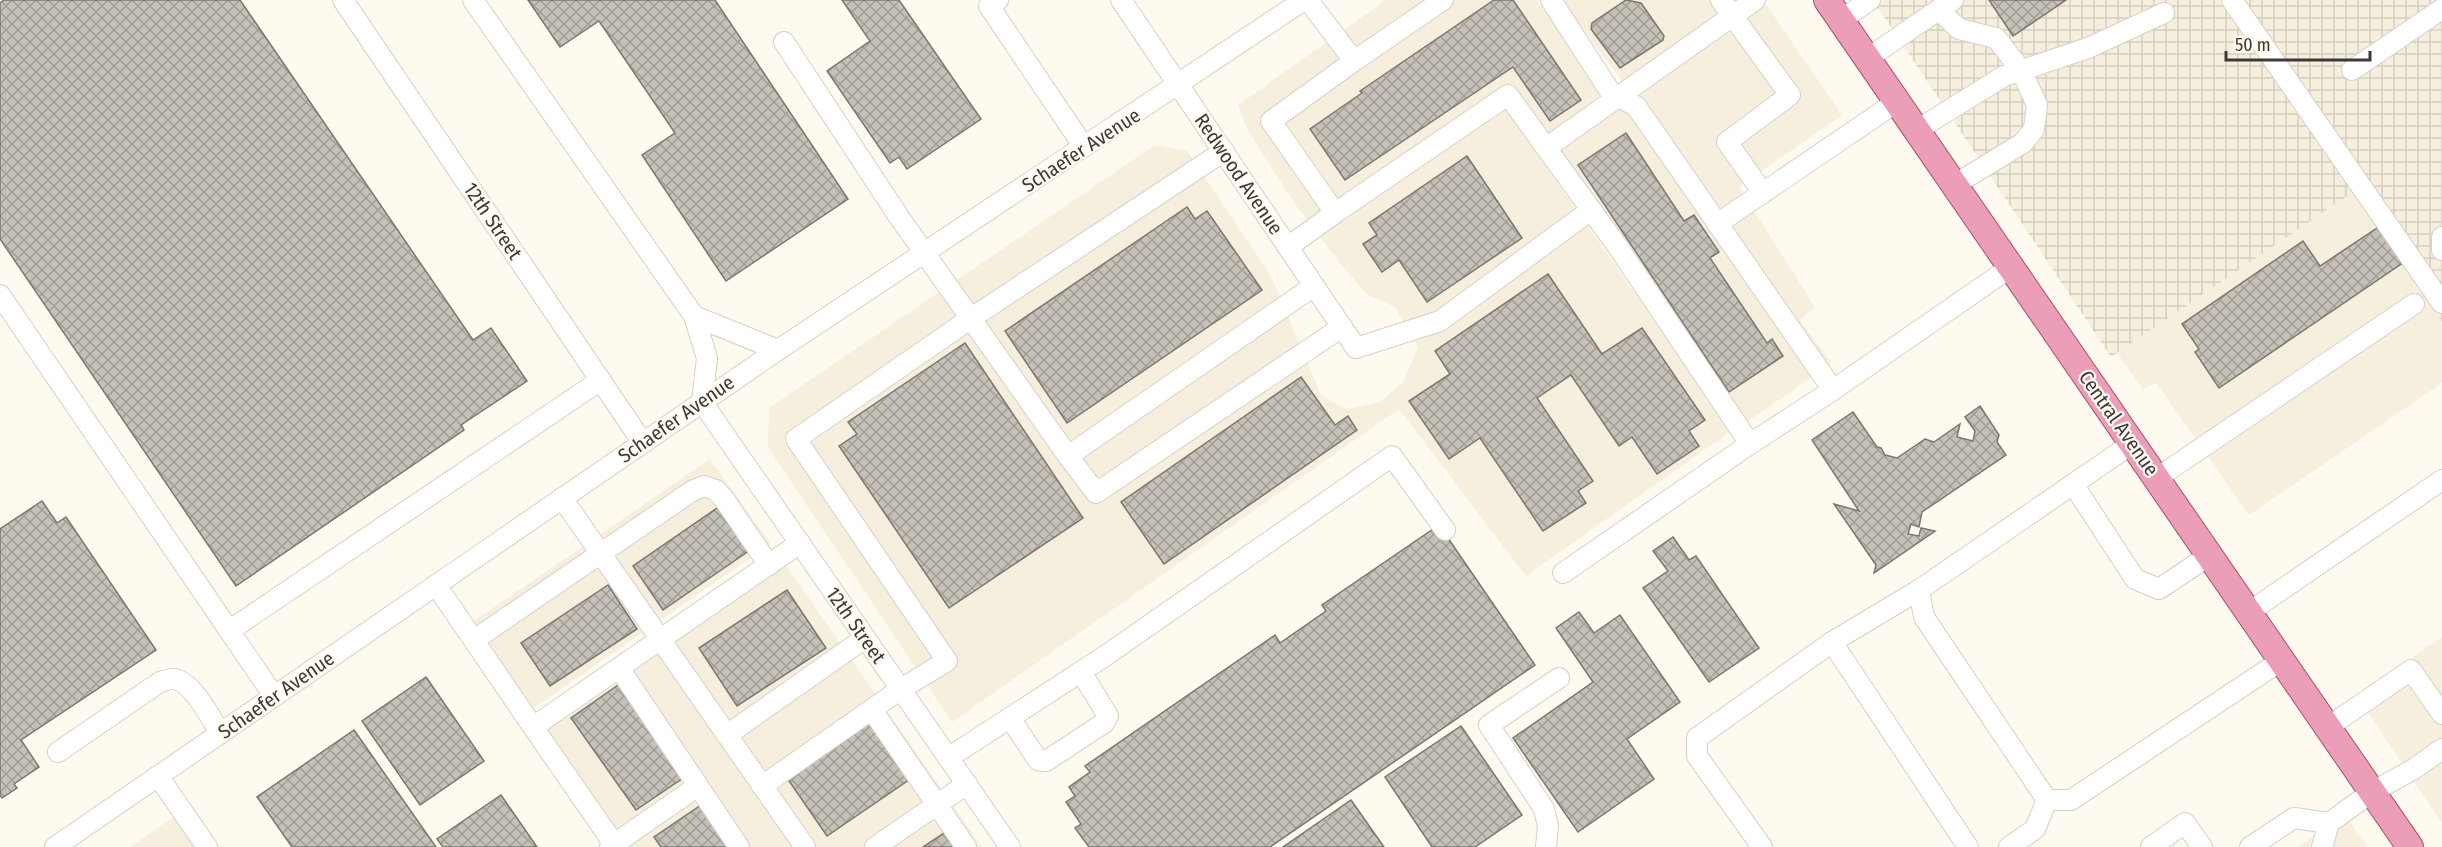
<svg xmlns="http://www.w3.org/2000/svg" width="2442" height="847" viewBox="0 0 2442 847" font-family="'Fira Sans Condensed',sans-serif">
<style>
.built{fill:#f6efde}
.industrial{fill:url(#industrial-grid)}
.building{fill:url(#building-cross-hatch);stroke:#7a776e;stroke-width:1.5}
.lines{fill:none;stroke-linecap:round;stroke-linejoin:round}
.minor-casing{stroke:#d5d1c7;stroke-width:22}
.major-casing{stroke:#a6516c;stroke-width:28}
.minor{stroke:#fff;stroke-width:20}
.major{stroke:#ec9eb8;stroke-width:26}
.labels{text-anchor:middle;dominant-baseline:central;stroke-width:4.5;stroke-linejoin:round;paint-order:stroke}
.street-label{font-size:20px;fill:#3b3a36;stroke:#fefaf0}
</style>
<defs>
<pattern id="industrial-grid" width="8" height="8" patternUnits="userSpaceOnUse" patternTransform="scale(1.5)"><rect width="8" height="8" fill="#f6efde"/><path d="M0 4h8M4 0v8" fill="none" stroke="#d4cebf"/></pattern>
<pattern id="building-cross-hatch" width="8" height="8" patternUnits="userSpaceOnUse" patternTransform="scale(1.5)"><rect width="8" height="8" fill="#c5c1b8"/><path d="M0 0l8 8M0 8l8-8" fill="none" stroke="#a19e96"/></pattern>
</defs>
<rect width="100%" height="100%" fill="#fefaf0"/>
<g class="built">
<path d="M1386,0H1537L1602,93L1536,152L1731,431L1526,576L1399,409L952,722L768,447L769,408L1155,145L1187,151L1271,276L1321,395L1345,409L1380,402L1403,382L1418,347L1395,307L1368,295L1339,262L1295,204L1248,131L1238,105Z"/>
<path d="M1564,0H1763L1842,115L1739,187L1815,307L1800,320L1832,363L1744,424L1558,152L1608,116L1621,79L1571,14Z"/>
<path d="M2353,192L2442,321V383L2249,515L2156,383L2143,389L2117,353Z"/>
<path d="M710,459L771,544L532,709L474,621Z"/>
<path d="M785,564L982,847H627L543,727Z"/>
<path d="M2442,637V823L2357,696Z"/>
<path d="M2345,815L2368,847H2298Z"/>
<path d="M175,816L196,847H130Z"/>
</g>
<path class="industrial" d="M1873,0H2442V321L2353,192L2111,357Z"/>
<g class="building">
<path d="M4,0H240L473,340L491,328L527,381L461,425L464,430L236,586L0,239V3Z"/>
<path d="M528,0H715L848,199L726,281L642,155L675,133L599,21L560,47Z"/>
<path d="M842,0H899L981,119L907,169L899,157L890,163L827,71L870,41Z"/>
<path d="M1494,0H1513L1581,100L1550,121L1513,67L1345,180L1310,129L1362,93L1360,91Z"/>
<path d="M1626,0L1641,3L1664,36L1663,40L1620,68L1591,29L1592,23Z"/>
<path d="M1989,0H2066L2013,36Z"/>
<path d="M1626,133L1684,221L1694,215L1719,252L1710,258L1767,343L1772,339L1783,356L1729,392L1578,165Z"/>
<path d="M1467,156L1522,238L1427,302L1399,260L1382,272L1363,244L1377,235L1369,223Z"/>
<path d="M1187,207L1195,219L1207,211L1262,290L1067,423L1005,331Z"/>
<path d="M2383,224L2407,260L2219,388L2195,352L2199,349L2182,324L2303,241L2320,266Z"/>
<path d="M1548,274L1602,354L1642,328L1705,420L1689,431L1699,446L1657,474L1632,437L1619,446L1571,375L1537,398L1593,481L1578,491L1586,503L1543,531L1480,438L1449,459L1409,401L1450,374L1435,351Z"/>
<path d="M965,343L1083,518L949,608L839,446L857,434L848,422Z"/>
<path d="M1301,377L1335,425L1348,416L1357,430L1164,564L1121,502Z"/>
<path d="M1980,406L1999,435L1997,442L2006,455L1922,512L1919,527L1911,524L1908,534L1919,536L1921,528L1935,531L1874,573L1876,565L1834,504L1859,511L1812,440L1853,412L1877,447L1881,448L1885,455L1897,458L1925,439L1934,442L1960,424L1957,437L1973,441L1975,431L1965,417Z"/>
<path d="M42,501L57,523L66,517L156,650L21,740L39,767L14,784L17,788L2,798L0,795V529Z"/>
<path d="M720,506L750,550L663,610L633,566Z"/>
<path d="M1439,525L1535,665L1270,847H1089L1075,828L1081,824L1066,802L1075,796L1069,787L1090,772L1085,766L1275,635L1280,643L1326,611L1322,605Z"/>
<path d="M1673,537L1689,560L1696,556L1759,648L1709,682L1643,588L1668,571L1653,551Z"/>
<path d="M608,585L637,629L550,686L521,643Z"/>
<path d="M787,590L826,648L737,706L699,648Z"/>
<path d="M1579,612L1594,633L1620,615L1680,702L1627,739L1654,779L1578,832L1513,738L1593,682L1556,628Z"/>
<path d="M426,677L484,761L420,805L362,721Z"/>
<path d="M621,683L686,776L636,810L571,718Z"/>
<path d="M876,717L916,775L827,836L787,778Z"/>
<path d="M1461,726L1522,815L1475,847H1432L1385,777Z"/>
<path d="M354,730L436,847H292L257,797Z"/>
<path d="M501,795L537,847H443L437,839Z"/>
<path d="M1351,800L1384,847H1283Z"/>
<path d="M704,803L734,847H661L654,837Z"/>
<path d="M950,829L963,847H923Z"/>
</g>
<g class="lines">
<g class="minor-casing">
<g id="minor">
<path d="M343,0L643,443"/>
<path d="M473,0L694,316L707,358L702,402L1010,847"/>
<path d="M998,0L989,6L1084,147"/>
<path d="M1121,0L1356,348L1440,321L1591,210"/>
<path d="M1308,0L1354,61L1271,121L1335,213L1508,95L1618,247L1750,444"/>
<path d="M1551,0L1611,93L1636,106L1833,390L2011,267"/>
<path d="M1721,0L1790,95L1727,142L1763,193"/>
<path d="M2232,0L2442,303"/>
<path d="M1939,10L1959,29L1996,38L2021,70L2037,105L2034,129L2023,143L1954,185"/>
<path d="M1841,20L1870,0"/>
<path d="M784,42L899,217L1068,456L1314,286"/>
<path d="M1868,58L1953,0"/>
<path d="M1354,61L1443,0"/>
<path d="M2352,70L2442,9"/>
<path d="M1917,130L2004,76L2088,48L2164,13"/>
<path d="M1546,148L1755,0"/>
<path d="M1717,224L1898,101"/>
<path d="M2442,237V250"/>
<path d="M1288,247L1335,213"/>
<path d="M0,295L274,696"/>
<path d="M694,316L778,350"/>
<path d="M2133,443L1919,590L1924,617L2047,800H2071L2282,660"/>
<path d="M1068,456L1096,493L1342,327"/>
<path d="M2157,478L2414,304"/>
<path d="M2073,484L2135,579L2159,589L2210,555"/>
<path d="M562,498L805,847"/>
<path d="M1563,573L1750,444L1833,390"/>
<path d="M436,585L533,727L800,543"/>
<path d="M2249,612L2442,480"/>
<path d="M230,630L601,380"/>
<path d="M474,640L692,491L704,486L716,490L724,499L769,565"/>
<path d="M1832,642L1968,847"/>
<path d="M619,668L739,847"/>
<path d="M872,710L966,847"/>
<path d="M1010,718L1038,760L1046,761L1104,723L1108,716L1081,672"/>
<path d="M533,727L616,847"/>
<path d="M2328,727L2411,670L2442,714"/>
<path d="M727,735L865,638"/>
<path d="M58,752L160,682C164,681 170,678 174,679C193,682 211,718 220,733"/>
<path d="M948,758L1105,656L1392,456L1445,530"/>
<path d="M158,776L207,847"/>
<path d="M762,786L901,689L947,661L796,439L970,319L1224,151"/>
<path d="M55,847L778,350L1304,0"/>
<path d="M610,847L698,786"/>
<path d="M875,847L967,784"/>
<path d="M1546,847L1548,826L1544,809L1489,725L1559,678"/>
<path d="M1762,847L1697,756V738L1832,642L1919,590"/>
<path d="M2009,847L2035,829L2047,800"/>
<path d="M2151,847L2185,823L2202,847"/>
<path d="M2250,847L2294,818L2329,823"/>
<path d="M2322,847L2329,823L2372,792L2414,769L2442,749"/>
</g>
</g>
<g class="major-casing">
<path id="major" d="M1827,0L2410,847"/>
</g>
<use href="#minor" class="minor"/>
<use href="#major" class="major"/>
</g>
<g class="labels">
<g class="street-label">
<text transform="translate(1081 150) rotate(-33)">Schaefer Avenue</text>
<text transform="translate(1239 174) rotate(56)">Redwood Avenue</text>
<text transform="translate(493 221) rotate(56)">12th Street</text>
<text transform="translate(676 419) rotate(-35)">Schaefer Avenue</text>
<text transform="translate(2119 423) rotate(55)">Central Avenue</text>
<text transform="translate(856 625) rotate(55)">12th Street</text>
<text transform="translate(276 695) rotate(-35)">Schaefer Avenue</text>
</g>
</g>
<path d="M2226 51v9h144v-9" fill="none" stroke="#3b3a36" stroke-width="3"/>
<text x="2235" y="51" font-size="18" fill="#3b3a36" stroke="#fefaf0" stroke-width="4.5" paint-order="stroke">50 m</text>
</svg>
